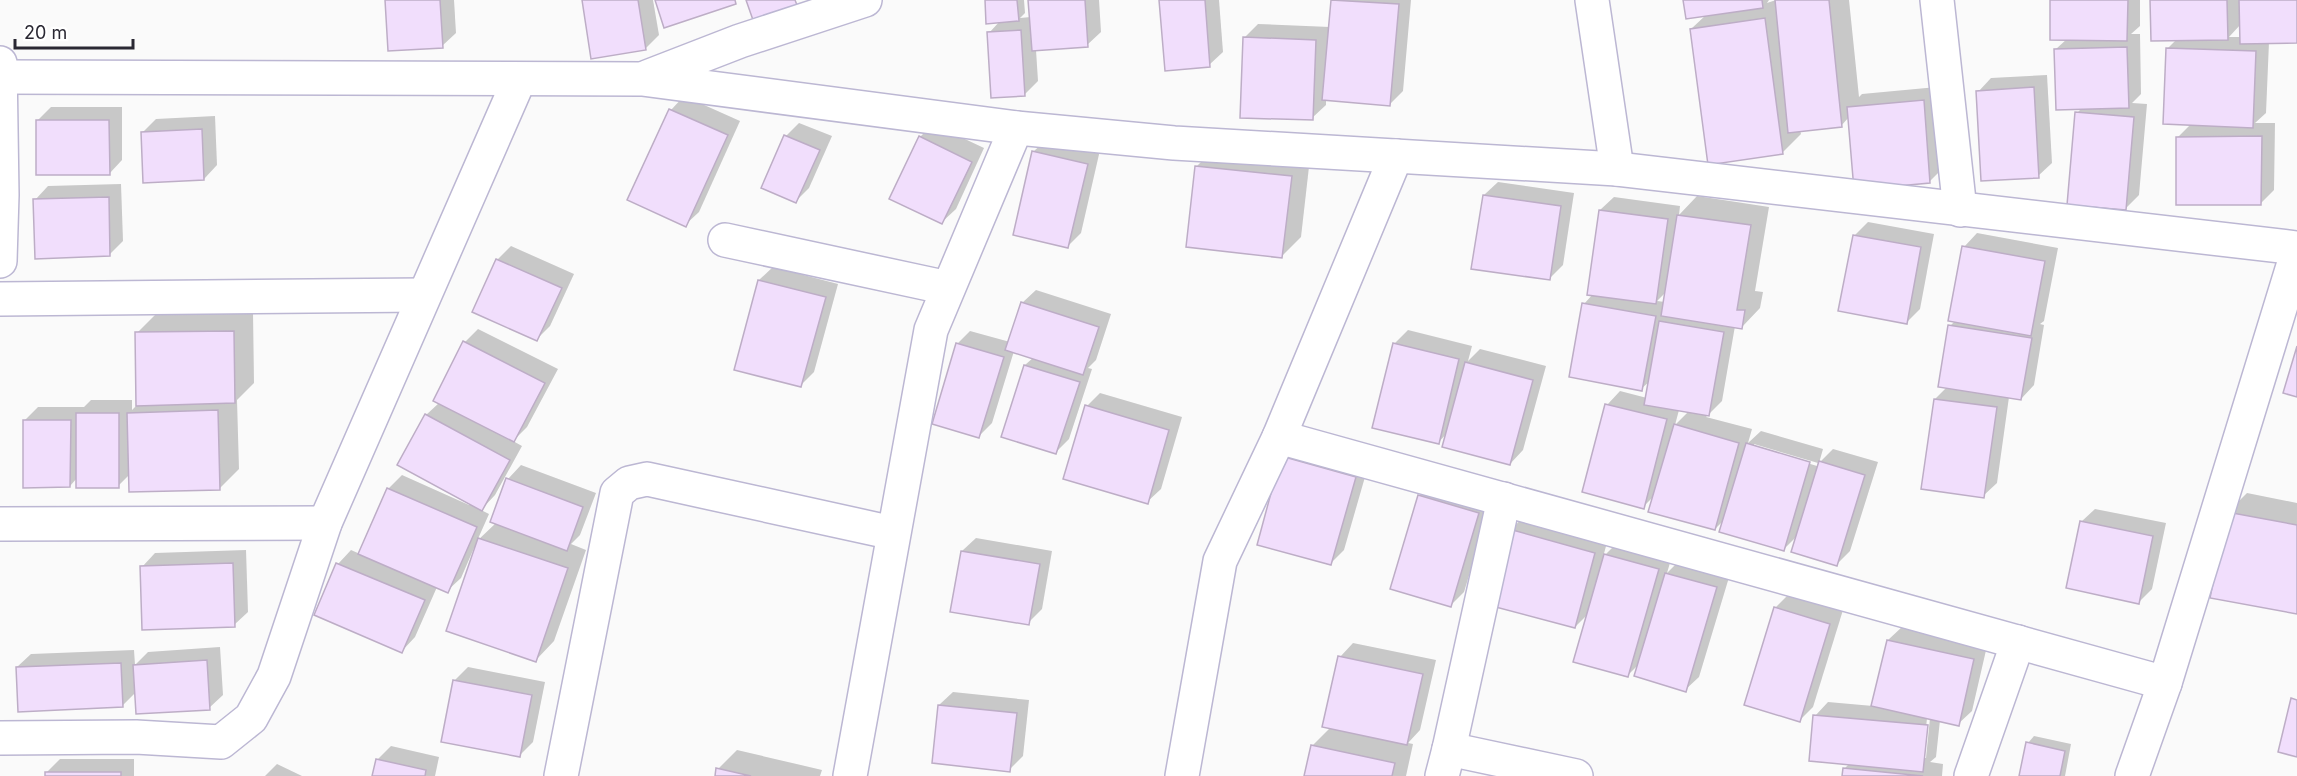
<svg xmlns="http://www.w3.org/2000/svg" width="2297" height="776" viewBox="0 0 2297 776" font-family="Inter,sans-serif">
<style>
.shadow{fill:#0003;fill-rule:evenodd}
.building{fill:#f1defc;stroke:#bdadc6;stroke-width:1.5}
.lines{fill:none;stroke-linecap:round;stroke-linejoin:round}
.minor-casing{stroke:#bcb7d3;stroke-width:36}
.minor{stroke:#fff;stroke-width:33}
</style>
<rect width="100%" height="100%" fill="#fafafa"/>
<g class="shadow">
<path d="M386,0H454L456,33L442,46Z"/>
<path d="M583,0H653L659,35L645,49Z"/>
<path d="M986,0H1024L1025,13L1020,18L1031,17L1030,0H1099L1101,32L1087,45L1036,50L1038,81L1024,95L989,33L1000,21Z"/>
<path d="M1161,0H1219L1223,52L1209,65Z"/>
<path d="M1333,0H1411L1403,91L1389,105L1326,99V105L1312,118L1244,38L1258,24L1330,27Z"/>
<path d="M1685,0H1769L1767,3L1776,0H1849L1859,97L1862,94L1937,87L1943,168L1929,182L1849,117L1841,126L1800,130L1801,134L1782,153L1691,29L1706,15Z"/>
<path d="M2052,0H2140V26L2131,34H2140L2141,94L2132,103L2147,104L2139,195L2125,209L2077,113L2082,108L2056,49L2067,39Z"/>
<path d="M2151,0H2297V41L2269,42L2266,113L2255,123H2275L2274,190L2261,203L2178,137L2191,124L2168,48L2177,39ZM2241,24V37H2229Z"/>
<path d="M2047,75L2052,163L2038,176L1978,92L1991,78Z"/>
<path d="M684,96L740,121L699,212L685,225L671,110Z"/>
<path d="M51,107H122V160L109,174L37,121Z"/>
<path d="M215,116L217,165L204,179L142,133L156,119Z"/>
<path d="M799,123L832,136L809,188L796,201L786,136Z"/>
<path d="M933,124L984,148L956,209L942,222L920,137Z"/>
<path d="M1047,139L1100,150L1081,233L1068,246L1033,152Z"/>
<path d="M1216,147L1310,158L1301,237L1282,256L1197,166Z"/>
<path d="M1498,182L1574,193L1563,265L1549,279L1484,195Z"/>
<path d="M121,184L123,241L109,255L35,200L48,186Z"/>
<path d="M1697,196L1769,207L1755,291L1763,292L1760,308L1742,327L1735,326L1722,401L1706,417L1752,429L1748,443L1761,431L1823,449L1819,463L1833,449L1878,462L1850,551L1837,564L1798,535L1784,549L1725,519L1715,529L1655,495L1643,507L1607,405L1620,391L1647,398L1650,381L1641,389L1584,304L1593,294L1600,210L1614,197L1680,206L1679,215ZM1667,291L1665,302L1657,301ZM1679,410L1689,411L1675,425ZM1754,444L1818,463L1817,466L1754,447Z"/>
<path d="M1868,222L1934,234L1920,309L1907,322L1854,236Z"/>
<path d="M1977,233L2058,248L2044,321L2040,324L2044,325L2034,385L2021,399L2009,397L1997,483L1983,496L1935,399L1947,387L1950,326L1955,321L1964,247Z"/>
<path d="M511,246L574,274L550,326L537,339L497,260Z"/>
<path d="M773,267L838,284L814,372L801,385L759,280Z"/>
<path d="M1036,290L1111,314L1096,360L1088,368L1092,369L1069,439L1056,452L1025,365L1034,357L1014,351L992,423L978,437L957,344L970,331L1010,342L1022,303Z"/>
<path d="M253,312L254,383L237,400L239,469L220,488L130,474L118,486L77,478L70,486L24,421L38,407H84L91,400H132V410L138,404L137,333L156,314Z"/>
<path d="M478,329L558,369L527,427L513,441L522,446L495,495L481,510L489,514L477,541L496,523L508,479L521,465L596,493L580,535L571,544L586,550L554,641L536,660L474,548L461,578L447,591L437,587L415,637L402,651L316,615L338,564L351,550L360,554L388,489L402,475L469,505L470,503L426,415L439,403L465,342Z"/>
<path d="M1408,330L1472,346L1468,361L1480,349L1546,366L1523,450L1510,464L1447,433L1438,443L1394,344Z"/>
<path d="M1100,393L1182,417L1161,489L1147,502L1087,406Z"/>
<path d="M1296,444L1369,463L1344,550L1331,563L1283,457Z"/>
<path d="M1433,482L1492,500L1464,592L1450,606L1420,496Z"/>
<path d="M2247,493L2297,503V613L2228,512Z"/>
<path d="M2095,509L2166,523L2152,589L2139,602L2081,522Z"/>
<path d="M1524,516L1608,539L1603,557L1619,541L1672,556L1667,573L1680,560L1730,574L1699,677L1685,690L1639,664L1628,675L1589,613L1575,627L1511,530Z"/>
<path d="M976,538L1052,551L1042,609L1028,623L962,551Z"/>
<path d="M246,550L248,612L234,625L142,567L155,553Z"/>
<path d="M1788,595L1843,610L1813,707L1800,720L1775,608Z"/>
<path d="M1902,627L1987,646L1972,711L1958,724L1940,720L1936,757L1930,762L1943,764L1942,776H1843L1844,769L1850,763L1815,716L1828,702L1873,706L1888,640ZM1927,718H1930L1926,758H1923Z"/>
<path d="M1353,643L1436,660L1420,730L1408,743L1413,744L1406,776H1305L1312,746L1330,728L1340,657Z"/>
<path d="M220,647L223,695L209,708L136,692L122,706L17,667L31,654L134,650L135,665L148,652Z"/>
<path d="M468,667L545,682L533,742L520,755L454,681Z"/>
<path d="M953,692L1029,700L1023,756L1009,770L939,705Z"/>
<path d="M2034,736L2071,744L2065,776H2021L2028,743Z"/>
<path d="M391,746L439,757L435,776H374L377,760Z"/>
<path d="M737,750L822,770L820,776H716L718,769Z"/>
<path d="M60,759H134V776H46V773Z"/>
<path d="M277,764L302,776H265Z"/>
</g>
<g class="building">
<path d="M385,0H440L443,48L388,51Z"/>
<path d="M582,0H638L646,50L591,59Z"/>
<path d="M655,0H735L736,4L664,28Z"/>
<path d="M746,0H795L797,5L753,20Z"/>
<path d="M985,0H1017L1019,21L986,24Z"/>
<path d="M1028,0H1085L1088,47L1032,51Z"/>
<path d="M1159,0H1205L1210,67L1165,71Z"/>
<path d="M1331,0L1399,4L1390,106L1322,100Z"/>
<path d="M1683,0H1762L1763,8L1686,19Z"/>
<path d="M1775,0H1829L1842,127L1788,133Z"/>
<path d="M2050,0H2128L2127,41L2050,40Z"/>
<path d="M2150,0H2227L2228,40L2151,41Z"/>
<path d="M2239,0H2297V43L2240,44Z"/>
<path d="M1765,18L1783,154L1708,165L1690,29Z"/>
<path d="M1021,30L1025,96L991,98L987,32Z"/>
<path d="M1243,37L1316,40L1313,120L1240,118Z"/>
<path d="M2127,47L2129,108L2056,110L2054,49Z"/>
<path d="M2166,48L2256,51L2253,128L2163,124Z"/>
<path d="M2034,87L2039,178L1981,181L1976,91Z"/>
<path d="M1924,100L1930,183L1854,190L1847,107Z"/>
<path d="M669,109L728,135L686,227L627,200Z"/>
<path d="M2075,112L2134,117L2126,210L2067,205Z"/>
<path d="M36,120H109L110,175H36Z"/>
<path d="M202,129L204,180L143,183L141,132Z"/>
<path d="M784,135L820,150L796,203L761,188Z"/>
<path d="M919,136L972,162L942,224L889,199Z"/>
<path d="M2262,136L2261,205H2176V137Z"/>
<path d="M1032,151L1088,164L1068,248L1013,235Z"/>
<path d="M1195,166L1292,176L1282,258L1186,247Z"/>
<path d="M1483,195L1561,206L1550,280L1471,269Z"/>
<path d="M109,197L110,256L35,259L33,199Z"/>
<path d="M1599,210L1668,219L1656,304L1587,295Z"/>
<path d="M1677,215L1751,225L1737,310H1745L1742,329L1661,316Z"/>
<path d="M1853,235L1921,247L1907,324L1838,311Z"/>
<path d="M1962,246L2045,261L2031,336L1948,321Z"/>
<path d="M496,259L562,288L537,341L472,312Z"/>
<path d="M758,280L826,297L801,387L734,370Z"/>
<path d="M1021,302L1099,327L1083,375L1005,350Z"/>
<path d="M1582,303L1656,316L1642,391L1569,377Z"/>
<path d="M1659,321L1724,332L1709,416L1644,405Z"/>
<path d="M1948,325L2032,338L2021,400L1938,387Z"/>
<path d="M234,331L235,403L136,406L135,332Z"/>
<path d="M463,341L545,383L514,442L433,401Z"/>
<path d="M956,343L1004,357L979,438L932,424Z"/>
<path d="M1393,343L1459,359L1439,444L1372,428Z"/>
<path d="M2297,346V397L2283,393Z"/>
<path d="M1465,362L1533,380L1510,465L1442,447Z"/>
<path d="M1024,365L1080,382L1056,454L1001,437Z"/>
<path d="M1934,399L1997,407L1984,498L1921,489Z"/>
<path d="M1605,404L1667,419L1644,509L1582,492Z"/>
<path d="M1085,405L1169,430L1148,504L1063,479Z"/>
<path d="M218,410L220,490L129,492L127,413Z"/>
<rect x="76" y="413" width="43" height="75"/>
<path d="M425,414L510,460L482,511L397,465Z"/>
<path d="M23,420H71L70,487L23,488Z"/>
<path d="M1674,424L1739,443L1715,530L1648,512Z"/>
<path d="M1746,443L1810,462L1784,551L1719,532Z"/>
<path d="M1281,456L1356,477L1331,565L1257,545Z"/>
<path d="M1819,461L1865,475L1837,566L1791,552Z"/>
<path d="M506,478L583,507L567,551L490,522Z"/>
<path d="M387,488L477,527L448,593L358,554Z"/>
<path d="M1418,495L1479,513L1451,607L1390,589Z"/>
<path d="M2227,512L2297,525V614L2210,598Z"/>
<path d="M2080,521L2153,536L2139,604L2066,588Z"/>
<path d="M1509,529L1595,553L1575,628L1488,605Z"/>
<path d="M478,538L568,568L536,662L446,631Z"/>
<path d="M961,551L1040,564L1029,625L950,612Z"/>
<path d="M1604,554L1659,569L1628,677L1573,662Z"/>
<path d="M233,563L235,627L142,630L140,566Z"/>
<path d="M336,563L425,600L402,653L314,615Z"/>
<path d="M1665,573L1717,587L1686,692L1634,676Z"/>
<path d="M1774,607L1830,624L1800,722L1744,705Z"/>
<path d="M1887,640L1974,659L1959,726L1871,706Z"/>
<path d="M1338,656L1423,674L1407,745L1322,727Z"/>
<path d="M207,660L210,710L136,714L133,665Z"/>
<path d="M121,663L123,707L18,712L16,667Z"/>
<path d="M453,680L532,695L520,757L441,742Z"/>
<path d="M2291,698L2297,700V757L2278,752Z"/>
<path d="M938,705L1017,713L1010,772L932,763Z"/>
<path d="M1813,715L1928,725L1923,772L1809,761Z"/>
<path d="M2026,742L2065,751L2060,776H2019Z"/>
<path d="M1311,745L1395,763L1392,776H1304Z"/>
<path d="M376,759L426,770L425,776H372Z"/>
<path d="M716,768L751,776H715Z"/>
<path d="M1843,768L1923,776H1842Z"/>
<rect x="45" y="772" width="76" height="4"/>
</g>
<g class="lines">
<g class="minor-casing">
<g id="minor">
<path d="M1592,0L1617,169"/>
<path d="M1937,0L1960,210"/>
<path d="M0,63L2,195L0,261"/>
<path d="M0,77L642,79L1016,128L1174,143L1617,169L2297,248"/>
<path d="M647,77L740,41L865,0"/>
<path d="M725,240L948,288"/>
<path d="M0,299L424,295"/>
<path d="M1279,437L2165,683"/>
<path d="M0,524L325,523"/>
<path d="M0,738L136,737L221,742L251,718L274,676L325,523L519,80"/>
<path d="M1449,749L1504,499"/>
<path d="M561,776L617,493L629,483L647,479L893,533"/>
<path d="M850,776L931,330L1016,128"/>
<path d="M1182,776L1220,561L1279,437L1396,156"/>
<path d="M1442,776L1449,749L1576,776"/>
<path d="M1971,776L2018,642"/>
<path d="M2132,776L2165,683L2297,253"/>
</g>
</g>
<use href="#minor" class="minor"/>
</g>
<path d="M15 39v9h118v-9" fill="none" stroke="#2a2833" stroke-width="3"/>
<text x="24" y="39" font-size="18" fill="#2a2833" stroke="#ffffff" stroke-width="4.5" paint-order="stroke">20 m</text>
</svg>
